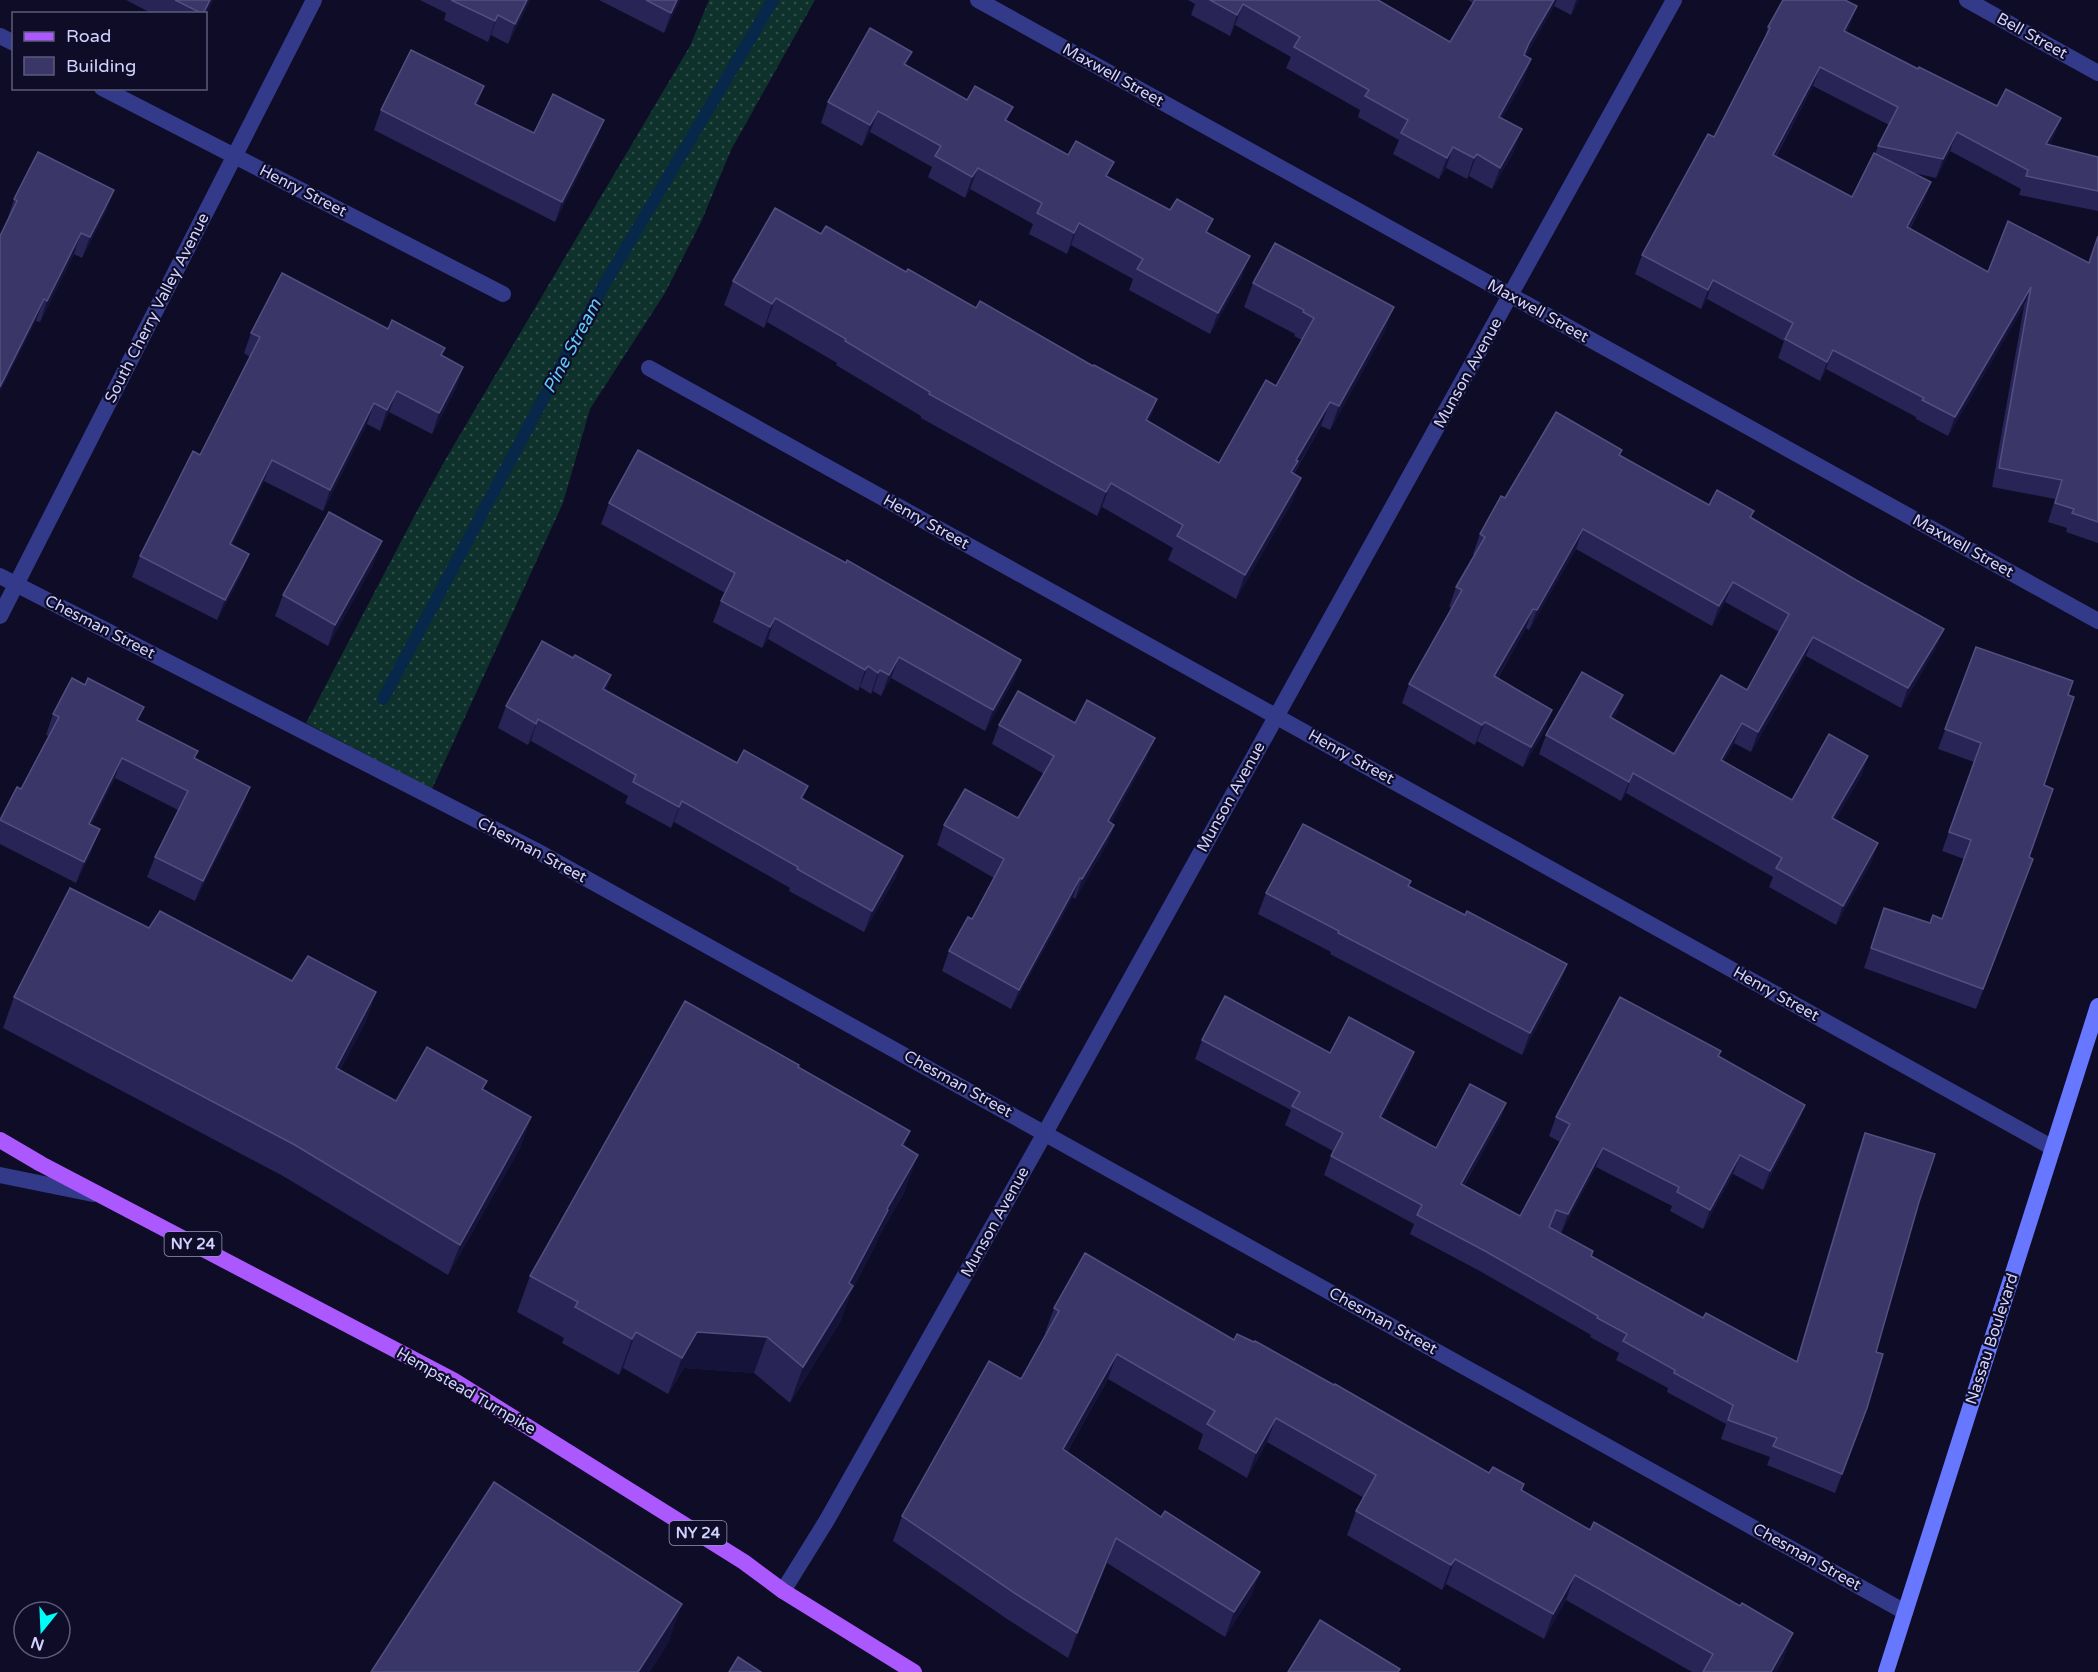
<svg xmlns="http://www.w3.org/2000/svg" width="2098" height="1672" viewBox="0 0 2098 1672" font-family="'Varela Round',sans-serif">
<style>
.grass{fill:url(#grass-dots)}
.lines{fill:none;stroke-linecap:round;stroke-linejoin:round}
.stream{stroke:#07284a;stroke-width:12}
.minor{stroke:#333a89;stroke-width:16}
.tertiary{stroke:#333a89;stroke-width:16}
.secondary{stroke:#6877ff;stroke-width:16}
.primary{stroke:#ac58ff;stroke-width:16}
.wall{fill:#282456;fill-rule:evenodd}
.shaded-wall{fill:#16133b}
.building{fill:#3a3768;stroke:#524f80;stroke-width:1.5}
.labels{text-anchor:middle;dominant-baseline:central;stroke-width:4.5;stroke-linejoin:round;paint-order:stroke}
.shield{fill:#0e0c26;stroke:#9697be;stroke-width:1.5}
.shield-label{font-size:15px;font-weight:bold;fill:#d1d2ff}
.street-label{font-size:16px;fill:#d1d2ff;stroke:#0e0c26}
.water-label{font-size:18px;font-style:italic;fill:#5fc9ff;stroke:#0e0c26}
</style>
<defs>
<pattern id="grass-dots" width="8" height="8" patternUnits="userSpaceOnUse" patternTransform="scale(1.5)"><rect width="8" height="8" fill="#0f312b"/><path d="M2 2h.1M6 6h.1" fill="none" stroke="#314e4b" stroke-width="1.8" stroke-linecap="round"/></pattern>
</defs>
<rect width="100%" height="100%" fill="#0e0c26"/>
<path class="grass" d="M709,0H815L731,150L701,222L665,293L590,409L563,503L432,789L306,723L417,511L448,455L690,46Z"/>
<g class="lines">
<path class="stream" d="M383,699L604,285L773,0"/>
<g class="minor">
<path d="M978,0L2098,621"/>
<path d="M1967,0L2098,73"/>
<path d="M0,36L14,43"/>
<path d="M102,88L503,294"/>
<path d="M649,368L2053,1148"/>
<path d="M0,576L535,850L1905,1612"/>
<path d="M0,616L314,0"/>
<path d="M783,1591L827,1520L1045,1133L1674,0"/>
</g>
<path class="tertiary" d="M0,1175L93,1194"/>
<path class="secondary" d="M1886,1672L2098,1006"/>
<path class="primary" d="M0,1140L41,1164L453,1380L744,1562L783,1591L914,1672"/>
</g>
<g class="wall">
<path d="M126,0H213L206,14H153Z"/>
<path d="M420,0H530L508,44L491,35L488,42L444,20L446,13Z"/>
<path d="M599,0H680L664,33Z"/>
<path d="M1188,0H1378L1450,42L1473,3L1468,0H1579L1571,15L1554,6L1526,56L1524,80L1502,118L1514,151L1492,189L1469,176L1467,179L1446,168L1439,179L1393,154L1399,140L1358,117L1360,110L1286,68L1291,57L1235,25L1230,36L1191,15L1195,4Z"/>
<path d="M1857,6L1847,32L2054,137L2049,145L2098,157V211L2019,195L2021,189L1950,151L1936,178L1914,173L1931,182L1924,201L1910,229L1988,272L2088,263L2098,236V543L2066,532L2067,528L2048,522L2055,499L1992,487L2024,306L1948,436L1916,419V417L1826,369L1820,381L1778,358L1784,341L1707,299L1701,309L1635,274L1642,255L1714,137L1763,43L1768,27ZM1813,86L1889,125L1878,146L1875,154L1852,197L1776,157Z"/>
<path d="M907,66L1208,233L1242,277L1210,334L1129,290L1133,279L1071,245L1067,254L1029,234L1033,224L970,189L965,198L928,177L932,167L870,132L862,146L821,123L828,102Z"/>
<path d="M477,105L534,133L604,120L596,140L555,222L374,130L381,110Z"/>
<path d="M114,190L106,211L82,258L74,254L40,322L36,321L7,221L14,199Z"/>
<path d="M733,281L1149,422L1219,463L1276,386L1302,340L1294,336L1295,334L1244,307L1253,283L1385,331L1330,430L1321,426L1294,474L1301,478L1292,502L1236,599L1168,560L1173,548L1102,507L1097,516L921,418V416L836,365L837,363L767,322L764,328L724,305Z"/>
<path d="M388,329L463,367L456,388L432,434L389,412L380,431L367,424L323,511L264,481L232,545L241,575L217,620L132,577L140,556L200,455L250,357L244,353L251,333Z"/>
<path d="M1622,450L1620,455L1709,505L1751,518L1936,648L1901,708L1806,656L1751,752L1734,743L1724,761L1792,800L1868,756L1861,776L1835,820L1878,843L1871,863L1836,925L1769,887L1773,877L1626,793L1621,801L1539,754L1546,735L1623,695L1613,719L1674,754L1747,690L1779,632L1725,602L1712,626L1576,549L1529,630L1526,628L1498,678L1552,710L1545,730L1523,767L1477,741L1475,745L1402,703L1409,684L1452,608L1449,607L1456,587L1475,555L1473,554L1480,534L1505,498Z"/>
<path d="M609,503L1021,660L1013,681L985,731L891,678L881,696L873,691L871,694L860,687L858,691L768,639L762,648L713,622L721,601L725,593L601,524Z"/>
<path d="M374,563L328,646L275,616L283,595Z"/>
<path d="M1976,647L2068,695L2044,785L2029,857L2033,859L1976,1009L1864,968L1884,908L1930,923L1942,919L1964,859L1942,851L1974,762L1938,749Z"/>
<path d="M573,658L611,675L606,690L804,800L896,877L864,932L789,891L790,888L674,822L671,828L625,803L628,796L531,741L528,745L498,728L506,706Z"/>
<path d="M53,714L139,721L195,759L243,807L195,901L147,877L155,857L178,810L115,778L91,825L92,850L76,883L0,844V820L21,789L49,736L46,735Z"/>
<path d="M1075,723L1147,757L1111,823L1114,825L1107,844L1075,899L1073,897L1011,1009L942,971L949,951L972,919L994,878L937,845L944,825L1018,818L1044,774L992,744L999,725Z"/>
<path d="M1409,886L1465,915L1567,964L1559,985L1522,1055L1330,954L1331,952L1258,914L1266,893Z"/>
<path d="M149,928L292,981L376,992L365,1023L340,1070L396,1101L487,1081L483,1089L531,1117L520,1148L448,1275L283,1176L3,1028L14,997Z"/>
<path d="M1202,1040L1330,1053L1414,1052L1407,1071L1382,1118L1436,1148L1506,1103L1499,1122L1464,1186L1520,1216L1560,1142L1549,1136L1556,1117L1719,1056L1798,1124L1763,1190L1733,1174L1703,1229L1670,1211L1672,1206L1596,1167L1561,1233L1558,1232L1591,1257L1703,1318L1796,1362L1858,1152L1865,1133L1919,1202L1876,1352L1867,1408L1835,1493L1767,1465L1770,1457L1721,1439L1726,1424L1667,1392L1668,1388L1616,1360L1619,1353L1590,1337L1591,1335L1478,1270L1410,1234L1414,1224L1324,1175L1333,1151L1285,1125L1291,1110L1195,1059Z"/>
<path d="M799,1065L798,1068L904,1146L905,1191L879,1236L875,1246L851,1292L840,1322L790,1403L754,1373L684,1368L668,1394L623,1368L619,1375L562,1343L564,1338L517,1312L530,1276Z"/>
<path d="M1054,1308L1234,1340L1489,1473L1524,1484L1522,1491L1784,1658L1776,1672H1692L1566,1600L1544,1639L1446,1584L1442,1590L1347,1535L1356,1511L1364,1498L1267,1442L1247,1478L1198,1449L1203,1434L1108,1379L1067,1452L1161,1517L1260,1572L1251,1596L1225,1637L1107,1563L1068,1658L1007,1619L893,1541L902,1516L1021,1379L1046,1333H1045Z"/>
</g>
<g class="shaded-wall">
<path d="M210,0H213L206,14H203Z"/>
<path d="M527,0H530L508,44L515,24Z"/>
<path d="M677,0H680L664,33L671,13Z"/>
<path d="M1554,0H1557L1554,6L1522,64L1524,55L1529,43Z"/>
<path d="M1576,0H1579L1571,15Z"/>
<path d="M1243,4L1235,25L1230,36L1237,15Z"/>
<path d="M1857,6L1850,25L1837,50L1844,31Z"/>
<path d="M498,15L491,35L488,42L495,21Z"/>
<path d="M912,52L904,73V64Z"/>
<path d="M1531,59L1524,80L1491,138L1499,117Z"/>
<path d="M1820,67L1813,86L1766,174L1773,155Z"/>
<path d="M484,86L477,107L475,104Z"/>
<path d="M1013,107L1005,128V120Z"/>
<path d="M878,111L870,132L862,146L870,125Z"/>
<path d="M2061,118L2054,137L2040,163L2046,144Z"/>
<path d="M604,120L596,140L555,222L562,202Z"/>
<path d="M1522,129L1514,151L1492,189L1500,168Z"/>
<path d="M1957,132L1950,151L1936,178L1943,159Z"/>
<path d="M1453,147L1446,168L1439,179L1447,158Z"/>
<path d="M1477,154L1469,176L1467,179L1474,158Z"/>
<path d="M978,168L970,189L965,198L972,177Z"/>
<path d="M1931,182L1924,201L1900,246L1907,227Z"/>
<path d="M114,190L106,211L82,258L90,237Z"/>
<path d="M1079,223L1071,245L1067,254L1074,233Z"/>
<path d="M81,233L74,254L40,322L47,301Z"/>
<path d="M1250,256L1242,277L1210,334L1218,313Z"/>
<path d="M1713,280L1707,299L1701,309L1708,290Z"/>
<path d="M2031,287L2024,306L1948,436L1955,417Z"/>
<path d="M776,298L767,322L764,328L772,304Z"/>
<path d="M44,299L36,321L0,392V387Z"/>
<path d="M1394,307L1385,331L1330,430L1339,406Z"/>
<path d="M1833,350L1826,369L1820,381L1827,362Z"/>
<path d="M463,367L456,388L432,434L439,413Z"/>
<path d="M397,391L389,412L380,431L387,410Z"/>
<path d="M1157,399L1149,423L1146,420Z"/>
<path d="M1330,402L1321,426L1292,476L1283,496L1296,460Z"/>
<path d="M374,403L367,424L323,511L330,490Z"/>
<path d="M272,460L264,481L222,565L230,544Z"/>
<path d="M1301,478L1292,502L1236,599L1245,575Z"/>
<path d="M1111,483L1102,507L1097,516L1106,492Z"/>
<path d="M1583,529L1576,549L1529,630L1537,610Z"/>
<path d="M382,541L374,563L328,646L335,625Z"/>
<path d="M249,554L241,575L217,620L225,600Z"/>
<path d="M1733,582L1725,602L1712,626L1719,606Z"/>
<path d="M1533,609L1526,628L1487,696L1494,676Z"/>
<path d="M775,618L768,639L762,648L770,627Z"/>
<path d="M1944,629L1936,648L1901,708L1908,688Z"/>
<path d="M1813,637L1806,656L1751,752L1758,732Z"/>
<path d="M899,657L891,678L881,696L889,675Z"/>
<path d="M1021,660L1013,681L985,731L993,710Z"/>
<path d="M868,666L860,687L858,691L865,670Z"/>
<path d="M880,670L873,691L871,694L878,673Z"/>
<path d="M611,675L604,697L603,689Z"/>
<path d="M1623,695L1616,715L1603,737L1610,717Z"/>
<path d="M1552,710L1545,730L1523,767L1531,747Z"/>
<path d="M538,719L531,741L528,745L536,724Z"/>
<path d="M1485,722L1477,741L1475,745L1482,725Z"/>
<path d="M1742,723L1734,743L1714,779L1721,760Z"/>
<path d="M1155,738L1147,757L1101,841L1108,821Z"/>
<path d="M1868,756L1861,776L1825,838L1832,818Z"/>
<path d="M122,758L115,778L82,845L89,824Z"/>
<path d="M1633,773L1626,793L1621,801L1629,782Z"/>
<path d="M808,786L801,808V798Z"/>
<path d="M250,787L243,807L195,901L203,881Z"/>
<path d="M682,801L674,822L671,828L679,807Z"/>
<path d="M1114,825L1107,844L1075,899L1082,879Z"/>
<path d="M100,829L92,850L76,883L84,862Z"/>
<path d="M1878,843L1871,863L1836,925L1843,906Z"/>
<path d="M903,856L896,877L864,932L872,911Z"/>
<path d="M1080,878L1073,897L1011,1009L1019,990Z"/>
<path d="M1567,964L1559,985L1522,1055L1530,1033Z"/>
<path d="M376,992L365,1023L325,1099L336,1068Z"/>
<path d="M1414,1052L1407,1071L1373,1136L1380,1117Z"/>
<path d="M1506,1103L1499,1122L1454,1203L1461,1184Z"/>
<path d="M1805,1105L1798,1124L1763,1190L1770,1171Z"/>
<path d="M531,1117L520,1148L448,1275L460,1245Z"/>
<path d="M910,1131L897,1168L902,1145Z"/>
<path d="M1603,1148L1596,1167L1561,1233L1568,1214Z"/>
<path d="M918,1155L905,1191L879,1236L875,1246L851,1292L840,1322L790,1403L803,1367L849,1283L887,1209Z"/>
<path d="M1740,1155L1733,1174L1703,1229L1710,1210Z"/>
<path d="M636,1332L623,1368L619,1375L632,1339Z"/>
<path d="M697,1332L767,1337L754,1373L684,1368L668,1394L682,1358Z"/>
<path d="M1117,1354L1108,1379L1054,1474L1063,1449Z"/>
<path d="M1276,1418L1267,1442L1247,1478L1256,1453Z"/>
<path d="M1116,1538L1107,1563L1068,1658L1077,1633Z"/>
<path d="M1455,1559L1446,1584L1442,1590L1451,1565Z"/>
<path d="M1260,1572L1251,1596L1225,1637L1234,1612Z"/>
<path d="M1575,1575L1566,1600L1544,1639L1553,1614Z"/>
<path d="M682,1604L668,1644L650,1672H638Z"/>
<path d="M1793,1633L1784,1658L1776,1672H1771Z"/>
</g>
<g class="building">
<path d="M175,0H210L203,14Z"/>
<path d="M451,0H527L515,24L498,15L495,21Z"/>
<path d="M646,0H677L671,13Z"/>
<path d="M1210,0H1378L1450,42L1475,0H1554L1529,43L1524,55L1531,59L1499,117L1522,129L1500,168L1477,154L1474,158L1453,147L1447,158L1401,133L1408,120L1365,96L1369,90L1294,47L1300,37L1243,4L1237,15Z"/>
<path d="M1783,0H1845L1857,6L1844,31L1918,69L1919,67L1997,106L2006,89L2061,118L2046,144L2098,157V191L2026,176L2028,170L1957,132L1943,159L1878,146L1898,107L1820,67L1773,155L1852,197L1874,153L1931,182L1907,227L1988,272L2008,221L2089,263L2098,236V522L2072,513L2074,509L2055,503L2062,480L1999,468L2031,287L1955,417L1922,400L1924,398L1833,350L1827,362L1785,339L1793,323L1713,280L1708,290L1642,255L1708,134L1714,137L1770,28L1768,27Z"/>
<path d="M870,28L912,52L904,64L967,100L975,86L1013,107L1005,120L1068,155L1076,141L1114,162L1106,176L1170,210L1177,199L1213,219L1206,232L1250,256L1218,313L1137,269L1143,259L1079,223L1074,233L1037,213L1042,203L978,168L972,177L935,156L941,146L878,111L870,125L828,102Z"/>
<path d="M411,50L484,86L475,104L534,133L553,94L604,120L562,202L381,110Z"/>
<path d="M38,152L114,190L90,237L81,233L47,301L44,299L0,387V236L17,201L14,199Z"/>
<path d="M775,208L821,234L826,226L906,272L908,269L976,308L980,301L1093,366L1094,365L1157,399L1146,420L1219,463L1266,380L1276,386L1314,318L1303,312L1304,310L1253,283L1275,243L1394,307L1339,406L1330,402L1296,460L1298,461L1291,472L1301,478L1245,575L1177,536L1183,525L1111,483L1106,492L929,394L930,392L845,341L846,339L776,298L772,304L733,281Z"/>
<path d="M282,273L388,329L392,320L445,348L441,355L463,367L439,413L397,391L387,410L374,403L330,490L272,460L230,544L249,554L225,600L140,556L193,451L200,455L260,337L251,333Z"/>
<path d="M1556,412L1622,450L1619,455L1709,505L1717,490L1754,511L1750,517L1856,580L1944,629L1908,688L1813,637L1758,732L1742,723L1721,760L1792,800L1829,734L1868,756L1832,818L1878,843L1843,906L1776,868L1782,858L1633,773L1629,782L1546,735L1582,672L1623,695L1610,717L1674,754L1721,675L1747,690L1789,614L1733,582L1719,606L1583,529L1537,610L1533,609L1494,676L1552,710L1531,747L1485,722L1482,725L1409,684L1462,590L1456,587L1485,537L1480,534L1501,496L1505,498Z"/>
<path d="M638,450L846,563L847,560L1021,660L993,710L899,657L889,675L880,670L878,673L868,666L865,670L775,618L770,627L721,601L735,573L609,503Z"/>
<path d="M329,512L382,541L335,625L283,595Z"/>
<path d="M542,641L573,658L575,655L611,675L603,689L737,763L744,750L808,786L801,798L903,856L872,911L797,869L798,867L682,801L679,807L633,782L636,775L538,719L536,724L506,706Z"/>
<path d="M1976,647L2073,681L2068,695L2074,697L2044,785L2053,789L2029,857L2033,859L1983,989L1871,948L1884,908L1930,923L1933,915L1942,919L1971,840L1949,832L1981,743L1945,729Z"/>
<path d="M72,678L85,685L88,678L144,707L137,720L198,751L194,758L250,787L203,881L155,857L188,791L122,758L89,824L100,829L84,862L0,820L17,787L21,789L59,717L53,714Z"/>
<path d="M1018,691L1075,723L1087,700L1155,738L1108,821L1114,825L1082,879L1080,878L1019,990L949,951L968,917L972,919L1004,859L944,825L965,789L1018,818L1054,756L999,725Z"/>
<path d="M1303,824L1411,881L1408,886L1465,915L1467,911L1567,964L1530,1033L1338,933L1339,931L1266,893Z"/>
<path d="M70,888L149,928L160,911L292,981L308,956L376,992L336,1068L396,1101L427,1047L487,1081L482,1089L531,1117L460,1245L295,1145L14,997Z"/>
<path d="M1225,996L1330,1053L1349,1017L1414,1052L1380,1117L1436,1148L1470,1084L1506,1103L1461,1184L1520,1216L1570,1124L1556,1117L1620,997L1721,1051L1718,1056L1805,1105L1770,1171L1740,1155L1710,1210L1677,1192L1679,1187L1603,1148L1568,1214L1556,1210L1549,1227L1593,1251L1591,1256L1703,1318L1706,1313L1797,1362L1865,1133L1935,1154L1919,1202L1876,1352L1883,1354L1867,1408L1842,1474L1773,1446L1777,1438L1728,1420L1733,1405L1674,1373L1675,1370L1623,1341L1627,1334L1597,1318L1598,1316L1485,1251L1417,1215L1422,1205L1331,1156L1343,1133L1292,1106L1300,1092L1202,1040Z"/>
<path d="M685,1001L799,1065L798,1067L910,1131L902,1145L918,1155L887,1209L888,1210L849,1283L853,1286L803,1367L767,1337L697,1332L682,1358L636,1332L632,1339L575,1307L578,1302L530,1276Z"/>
<path d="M1085,1253L1234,1340L1237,1334L1254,1342L1255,1341L1334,1385L1335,1384L1489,1473L1493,1467L1524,1484L1521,1490L1590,1530L1594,1522L1740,1606L1742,1603L1793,1633L1771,1672H1703L1713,1654L1575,1575L1553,1614L1455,1559L1451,1565L1356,1511L1376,1475L1276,1418L1256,1453L1207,1424L1215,1411L1117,1354L1063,1449L1161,1517L1165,1511L1260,1572L1234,1612L1116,1538L1077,1633L1016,1594L902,1516L989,1361L1021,1379L1059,1311L1054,1308Z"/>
<path d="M494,1482L682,1604L638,1672H371Z"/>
<path d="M1320,1620L1400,1669L1398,1672H1288Z"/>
<path d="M738,1657L761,1672H729Z"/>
</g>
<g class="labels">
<g class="shield">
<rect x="164.5" y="1232" width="57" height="24" rx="4.5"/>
<rect x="669.5" y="1521" width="57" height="24" rx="4.5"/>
</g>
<g class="shield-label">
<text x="193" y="1244">NY 24</text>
<text x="698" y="1533">NY 24</text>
</g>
<g class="street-label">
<text transform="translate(2032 36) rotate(29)">Bell Street</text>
<text transform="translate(1113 75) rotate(29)">Maxwell Street</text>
<text transform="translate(303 191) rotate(27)">Henry Street</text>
<text transform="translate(157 308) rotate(-63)">South Cherry Valley Avenue</text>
<text transform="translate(1538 311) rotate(29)">Maxwell Street</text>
<text transform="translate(1468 373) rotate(-61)">Munson Avenue</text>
<text transform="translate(926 522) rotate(29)">Henry Street</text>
<text transform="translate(1963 546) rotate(29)">Maxwell Street</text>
<text transform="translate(100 627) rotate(27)">Chesman Street</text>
<text transform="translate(1351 757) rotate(29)">Henry Street</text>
<text transform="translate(1231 797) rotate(-61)">Munson Avenue</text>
<text transform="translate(532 850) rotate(28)">Chesman Street</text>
<text transform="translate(1776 994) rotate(29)">Henry Street</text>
<text transform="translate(958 1084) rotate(29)">Chesman Street</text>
<text transform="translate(995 1222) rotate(-61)">Munson Avenue</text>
<text transform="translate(1383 1321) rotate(29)">Chesman Street</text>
<text transform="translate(1992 1339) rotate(-72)">Nassau Boulevard</text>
<text transform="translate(466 1391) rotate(30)">Hempstead Turnpike</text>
<text transform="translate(1807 1557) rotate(29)">Chesman Street</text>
</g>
<g class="water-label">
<text transform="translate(572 346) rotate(-62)">Pine Stream</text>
</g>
</g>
<rect x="12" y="12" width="195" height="78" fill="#0e0c26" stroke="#5c5b7d" stroke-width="1.5"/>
<rect x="24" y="32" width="30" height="9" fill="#ac58ff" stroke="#5c5b7d" stroke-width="1.5"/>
<text x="66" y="42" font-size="18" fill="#d1d2ff">Road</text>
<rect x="24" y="57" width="30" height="18" fill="#3a3768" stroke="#5c5b7d" stroke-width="1.5"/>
<text x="66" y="72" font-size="18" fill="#d1d2ff">Building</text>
<g transform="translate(42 1630) rotate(198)"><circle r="28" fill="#0e0c26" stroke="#5c5b7d" stroke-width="1.5"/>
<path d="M0-4.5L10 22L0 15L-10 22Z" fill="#00fcf7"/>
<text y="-9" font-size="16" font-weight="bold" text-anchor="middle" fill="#d1d2ff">N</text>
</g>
</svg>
